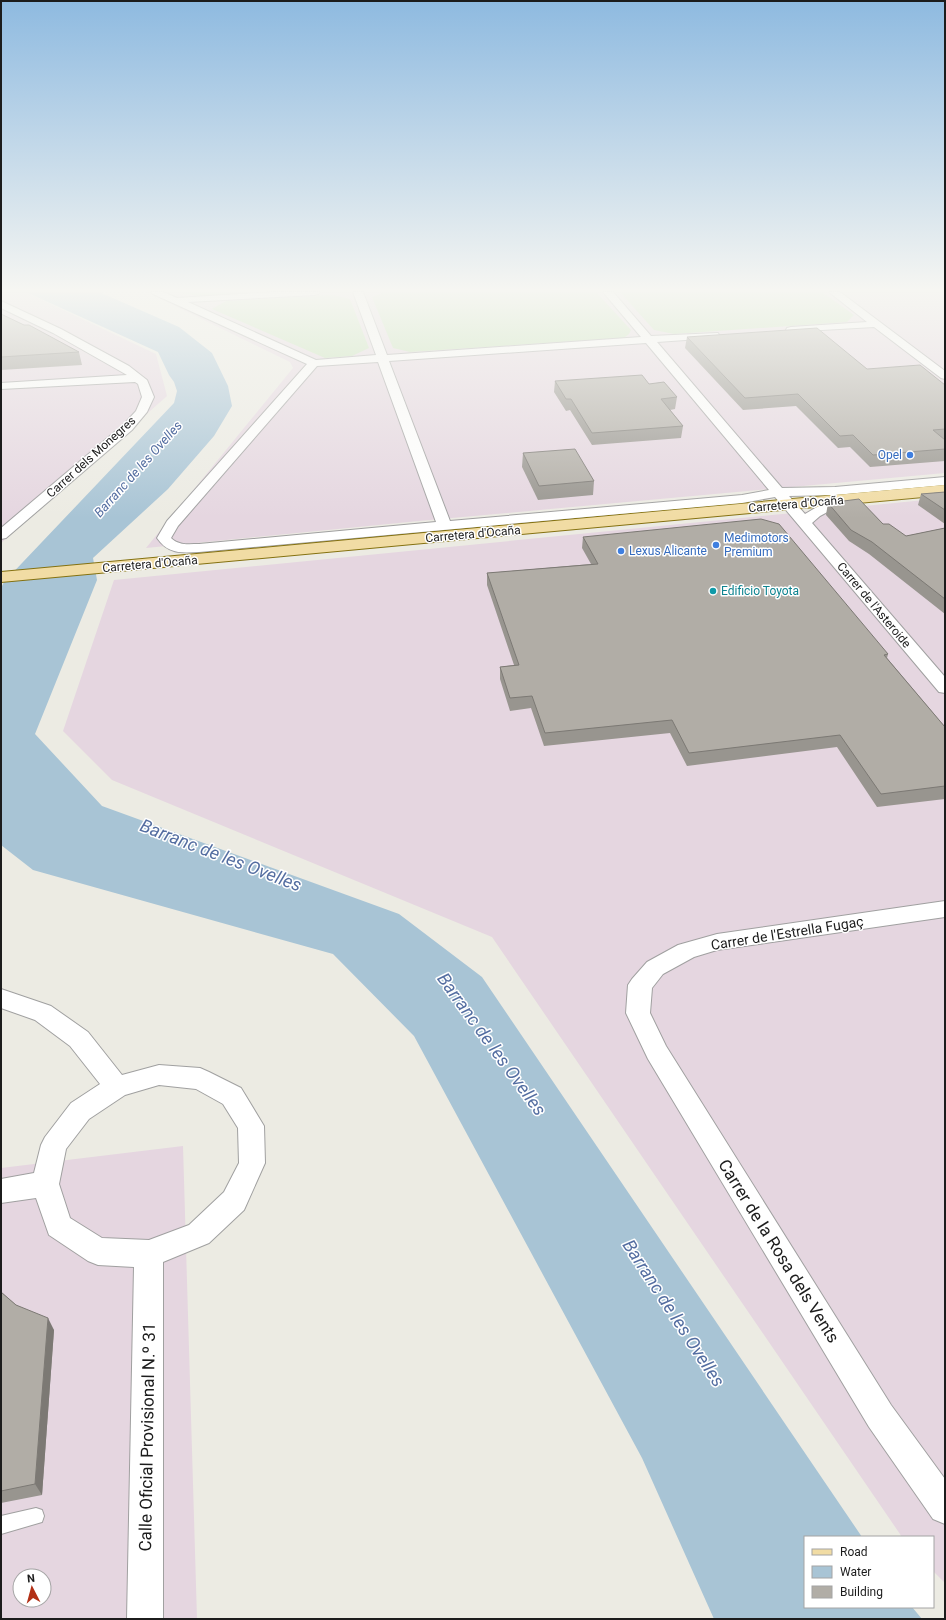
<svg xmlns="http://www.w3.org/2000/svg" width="946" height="1620" viewBox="0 0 946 1620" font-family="Roboto,sans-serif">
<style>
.industrial{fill:#e5d6e0;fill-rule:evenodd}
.grass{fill:#bfe1ae}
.water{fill:#a8c4d5}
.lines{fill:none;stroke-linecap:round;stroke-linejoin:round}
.service-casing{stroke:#a0a0a0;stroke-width:2}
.minor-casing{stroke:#a0a0a0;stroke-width:2}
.primary-casing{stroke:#847110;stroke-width:2}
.service{fill:#fff;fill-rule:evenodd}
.minor{fill:#fff;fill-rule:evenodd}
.primary{fill:#f1dca4;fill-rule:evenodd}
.wall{fill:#98958f}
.shaded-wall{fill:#7c7974}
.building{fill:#b1ada6;stroke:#7c7974}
.shop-dot{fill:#3f7fe0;stroke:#fff;stroke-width:1.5}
.culture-dot{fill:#0f9aa8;stroke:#fff;stroke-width:1.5}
.labels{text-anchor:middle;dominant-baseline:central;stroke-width:3;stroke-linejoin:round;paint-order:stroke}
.far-shop-label{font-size:12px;fill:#366cbe;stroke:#fff;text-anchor:start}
.far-street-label{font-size:12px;fill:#1c1c1c;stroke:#fff}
.far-culture-label{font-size:12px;fill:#0d838f;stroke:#fff;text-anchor:start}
.far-water-label{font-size:13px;font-style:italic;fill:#546ea1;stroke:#fff}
.street-label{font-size:14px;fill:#1c1c1c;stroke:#fff}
.near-street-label{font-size:17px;fill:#1c1c1c;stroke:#fff}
.near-water-label{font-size:18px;font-style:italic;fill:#546ea1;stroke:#fff}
</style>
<rect width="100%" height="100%" fill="#ecebe3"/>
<g class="industrial">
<path d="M1,292H25L156,354L167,396L1,543Z"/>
<path d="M146,292H945V473L419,521L146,548L293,368L290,362Z"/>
<path d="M945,498V1583L933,1571V1537H902L492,937L112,780L63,731L114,580Z"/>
<path d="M183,1146L197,1619H1V1168ZM20,1576H44V1600H20Z"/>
</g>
<g class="grass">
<path d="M175,292H267L199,296Z"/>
<path d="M399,292H596L631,330L629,334L624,338L410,352L393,348L372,297L383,293Z"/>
<path d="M620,292H822L854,315L847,322L674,334L654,330Z"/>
<path d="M333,295L350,299L369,348L352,356L325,358L212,309L226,301Z"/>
</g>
<path class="water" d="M26,292H99L179,327L212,353L228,386L232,406L214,436L168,489L93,558L97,580L35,734L102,806L399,914L482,977L862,1537H805V1607H912L922,1619H714L642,1458L414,1036L333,954L33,870L1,845V588L4,582L174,403L177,391L174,382L169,375L158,352Z"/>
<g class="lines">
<g class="service-casing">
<path id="service" d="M36,1508L42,1510L44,1516L42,1522L1,1534V1516Z"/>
</g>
<g class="minor-casing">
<g id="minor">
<path d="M151,292H163L177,298L272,292H320L318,294L315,295L188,302L316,360L376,355L353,292H363L387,355L641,337L603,292H613L651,336L718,333L719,335L714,338L657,342L782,488L835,487L945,477V485L835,495L789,496L805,514L834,497L839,496L844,497L846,500L844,503L820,516L812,523L945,677V693L939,692L775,497L742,503L199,552C181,553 168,554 157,538L167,521L307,364L153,294ZM646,343L769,490L742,495L450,521L389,361ZM378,362L436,522L199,544C189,544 179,546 171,538L178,526L317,366Z"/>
<path d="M829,292H840L945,371V379L941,378L874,327L787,332L786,330L787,328L791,327L867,322Z"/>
<path d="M1,301L61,329L129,366L147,380L154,397L147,412L132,430L6,538L1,539V528L124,424L136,411L142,397L138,384L135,382L1,389V383L127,375L53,333L1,308Z"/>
<path d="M945,901V917L717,950L694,957L663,974L652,988L650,1013L666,1046L891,1405L945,1479V1524L933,1519L869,1427L648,1059L626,1013L628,985L632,979L647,962L678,945L717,934Z"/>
<path d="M1,989L51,1006L88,1032L122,1075L159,1065L200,1068L209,1072L241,1088L264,1126L265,1163L244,1210L209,1243L163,1262V1619H127L134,1267L98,1265L88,1261L49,1235L36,1198L1,1203V1179L34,1173L41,1145L45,1137L71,1103L100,1084L70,1046L35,1020L1,1008ZM159,1085L196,1089L223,1104L238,1128L239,1163L224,1192L189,1225L149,1240L102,1238L70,1218L59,1184L66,1149L89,1119L125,1095Z"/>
</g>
</g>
<g class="primary-casing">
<path id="primary" d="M945,485V495L1,582V572Z"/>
</g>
<use href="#service" class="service"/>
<use href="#minor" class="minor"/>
<use href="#primary" class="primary"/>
</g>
<g class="wall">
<path d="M1,314L79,352L82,365L1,370Z"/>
<path d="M687,337L867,369L945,385V461L870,467L850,447L838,448L796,406L743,410L685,348Z"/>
<path d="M555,381L649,384L677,397L675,409L670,410L683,426L681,438L592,445L570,410L566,411L554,392Z"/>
<path d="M523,453L594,481L593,495L538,500L522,467Z"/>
<path d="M945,492V524L918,505L921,494Z"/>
<path d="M828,503L883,524L906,536L945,528V614L869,554L849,541L826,515Z"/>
<path d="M583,537L888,654L887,658L945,727V799L877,807L837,747L687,766L670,733L544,746L531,708L510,711L500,679V667L514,665L487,585V573L591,564L582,548Z"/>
<path d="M1,1292L16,1305L54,1330L42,1495L1,1503Z"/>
</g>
<path class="shaded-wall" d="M48,1318L54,1330L42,1495L35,1484Z"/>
<g class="building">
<path d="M1,314L24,325H29L79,352L1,357Z"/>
<path d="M817,328L867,369L920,365L945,385V429L933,430L945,440V449L873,455L853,435L840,436L798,394L745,398L687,337Z"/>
<path d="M642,375L649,384L664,382L677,397L661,399L683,426L592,433L571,399H566L555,381Z"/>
<path d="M575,449L594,481L539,486L523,453Z"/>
<path d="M945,492V510L921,494Z"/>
<path d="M859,499L883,524H889L906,536L945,528V599L872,542L851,530L828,503Z"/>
<path d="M761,519L779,524L888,654L884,655L945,727V786L881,794L840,735L689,753L672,720L545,733L532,696L510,698L500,667L519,665L487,573L598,564L583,537Z"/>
<path d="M1,1292L16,1305L48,1318L35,1484L1,1491Z"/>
</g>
<linearGradient id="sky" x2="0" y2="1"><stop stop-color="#8ebae0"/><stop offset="0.56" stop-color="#f6f6f2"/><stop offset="1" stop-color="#f6f6f2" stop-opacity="0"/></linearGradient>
<rect width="946" height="518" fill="url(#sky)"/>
<g class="shop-dot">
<circle cx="910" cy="455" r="4"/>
<circle cx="716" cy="545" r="4"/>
<circle cx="621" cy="551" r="4"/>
</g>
<circle class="culture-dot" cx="713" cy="591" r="4"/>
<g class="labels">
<g class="far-shop-label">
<text x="902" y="455" text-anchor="end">Opel</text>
<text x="724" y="538">Medimotors<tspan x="724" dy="14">Premium</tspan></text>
<text x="629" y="551">Lexus Alicante</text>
</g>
<g class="far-street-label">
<text transform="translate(91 457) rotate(-42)">Carrer dels Monegres</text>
<text transform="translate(796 504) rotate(-5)">Carretera d'Ocaña</text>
<text transform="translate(473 534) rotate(-5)">Carretera d'Ocaña</text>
<text transform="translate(150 564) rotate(-5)">Carretera d'Ocaña</text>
<text transform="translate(874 605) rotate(50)">Carrer de l'Asteroide</text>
</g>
<g class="far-culture-label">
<text x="721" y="591">Edificio Toyota</text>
</g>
<g class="far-water-label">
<text transform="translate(138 469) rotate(-48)">Barranc de les Ovelles</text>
</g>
<g class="street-label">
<text transform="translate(787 933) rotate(-9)">Carrer de l'Estrella Fugaç</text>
</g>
<g class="near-street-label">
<text transform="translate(779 1251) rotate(58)">Carrer de la Rosa dels Vents</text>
<text transform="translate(147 1437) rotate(-89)">Calle Oficial Provisional N.º 31</text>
</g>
<g class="near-water-label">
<text transform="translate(221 855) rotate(21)">Barranc de les Ovelles</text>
<text transform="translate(492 1044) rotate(54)">Barranc de les Ovelles</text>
<text transform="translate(674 1313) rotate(57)">Barranc de les Ovelles</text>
</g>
</g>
<rect width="946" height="1620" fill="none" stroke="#1c1c1c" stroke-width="4"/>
<rect x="804" y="1536" width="130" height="72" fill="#ffffff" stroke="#a4a4a4"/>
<rect x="812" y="1549" width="20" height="6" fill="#f1dca4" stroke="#a4a4a4"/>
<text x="840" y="1556" font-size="12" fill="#1c1c1c">Road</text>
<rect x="812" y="1566" width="20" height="12" fill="#a8c4d5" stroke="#a4a4a4"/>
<text x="840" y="1576" font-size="12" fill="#1c1c1c">Water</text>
<rect x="812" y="1586" width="20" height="12" fill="#b1ada6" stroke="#a4a4a4"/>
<text x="840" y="1596" font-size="12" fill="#1c1c1c">Building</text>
<g transform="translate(32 1588) rotate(354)"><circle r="19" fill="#ffffff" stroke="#a4a4a4"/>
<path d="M0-3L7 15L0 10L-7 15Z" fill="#b23016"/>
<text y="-6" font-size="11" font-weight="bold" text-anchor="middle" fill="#1c1c1c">N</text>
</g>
</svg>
